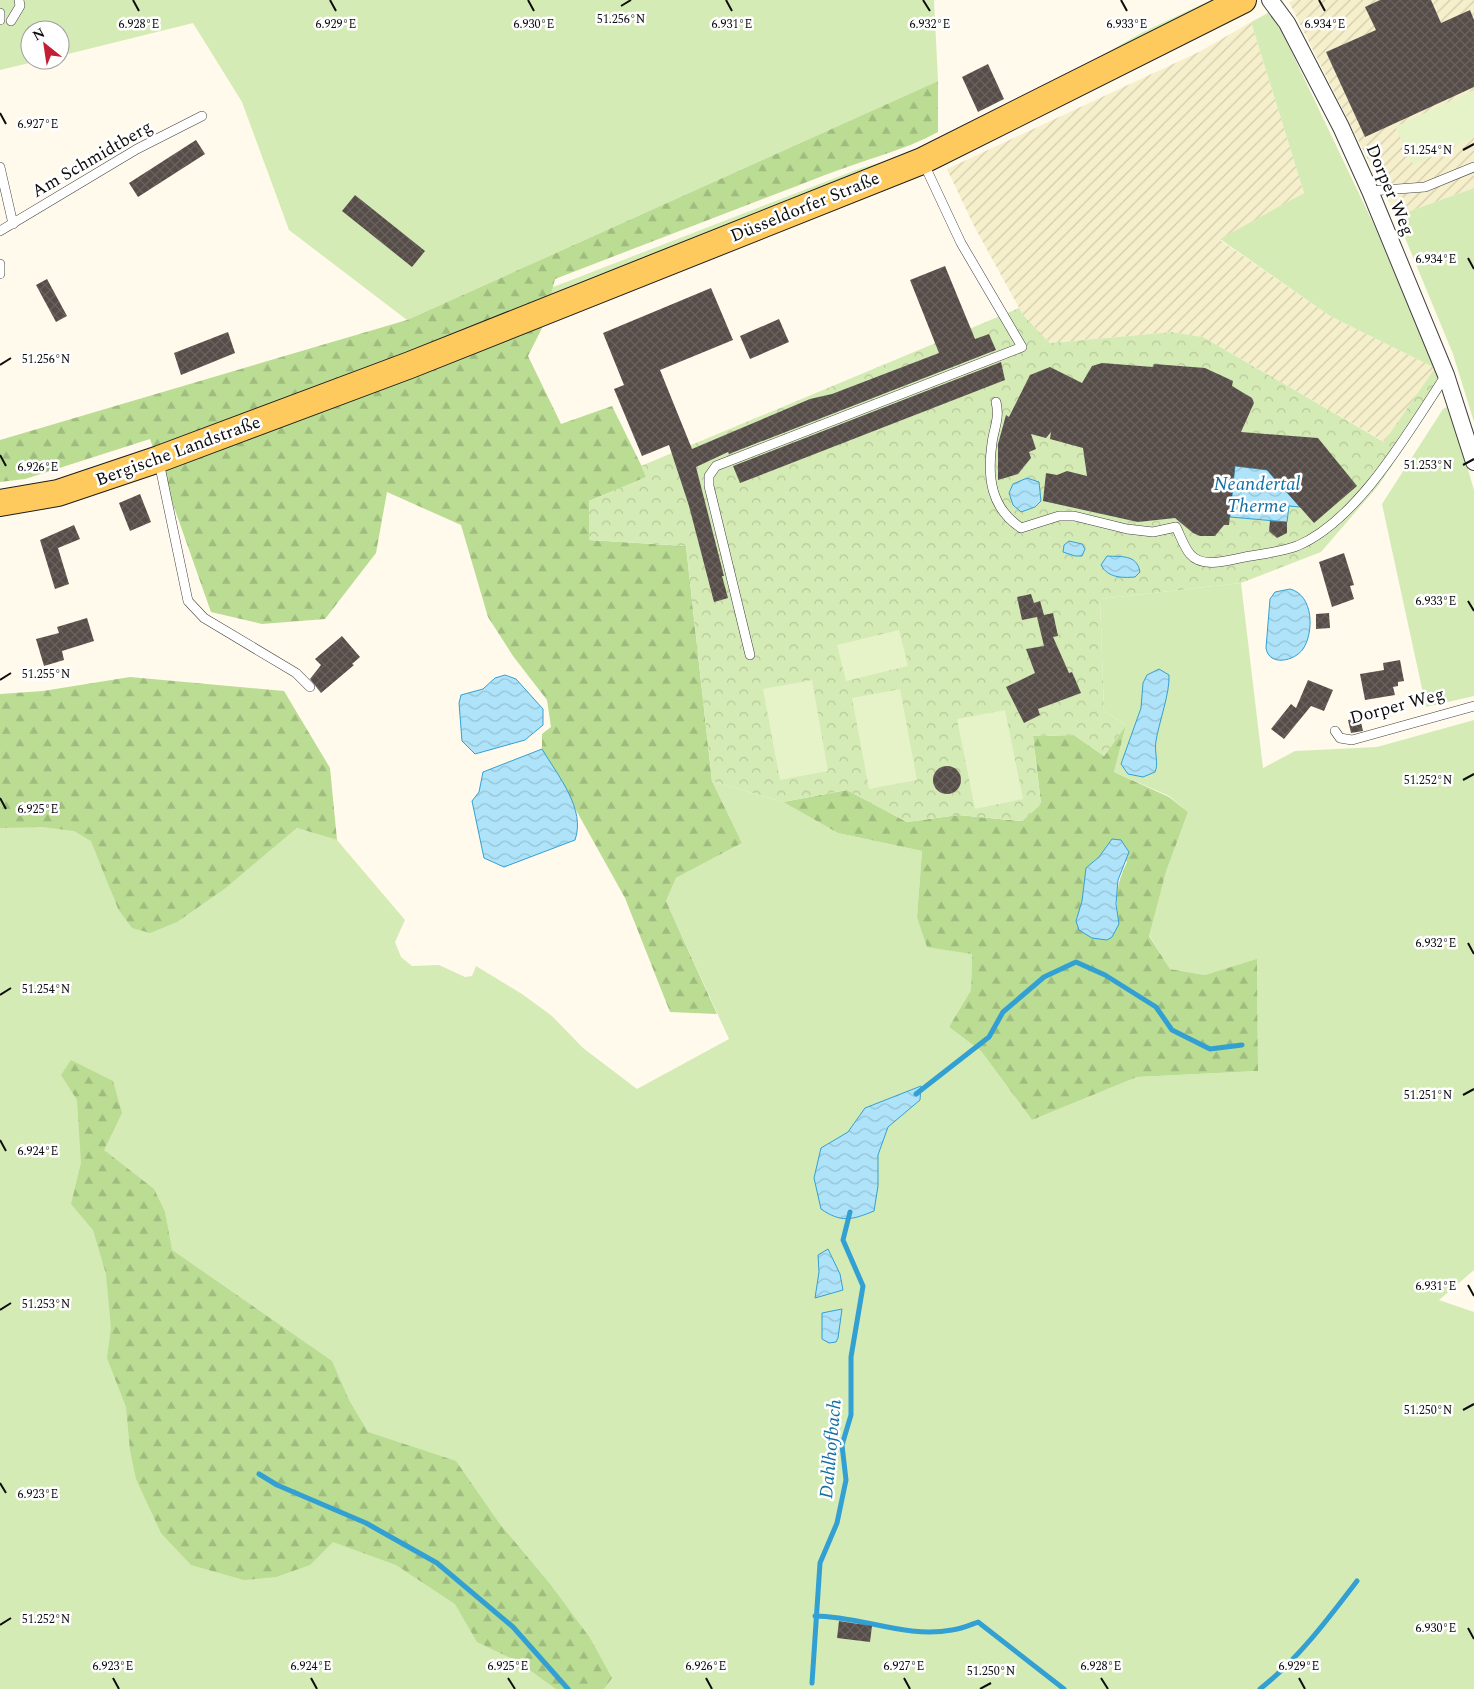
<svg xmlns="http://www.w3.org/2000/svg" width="1474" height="1689" viewBox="0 0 1474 1689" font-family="Spectral,serif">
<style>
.farmland{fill:url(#farmland-furrows)}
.grass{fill:#d5ebb5}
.forest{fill:url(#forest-firs);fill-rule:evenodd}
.park{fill:url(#park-crowns)}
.pitch{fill:#e6f2c7}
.water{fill:url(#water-waves);stroke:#33a0d3}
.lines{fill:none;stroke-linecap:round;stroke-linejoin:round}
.stream{stroke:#33a0d3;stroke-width:5}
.building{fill:url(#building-cross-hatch)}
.lane-casing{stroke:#404040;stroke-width:10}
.street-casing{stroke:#404040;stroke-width:18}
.primary-casing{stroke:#1e1e1e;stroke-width:28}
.lane{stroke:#fff;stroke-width:9}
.street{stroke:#fff;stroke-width:16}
.primary{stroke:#feca5d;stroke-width:26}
.ticks{fill:none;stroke:#0d0d0d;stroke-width:2}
.labels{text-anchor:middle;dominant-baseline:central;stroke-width:5;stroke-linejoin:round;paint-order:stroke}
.street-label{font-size:18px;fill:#0d0d0d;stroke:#fff}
.water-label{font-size:19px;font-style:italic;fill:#116fa3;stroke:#fff}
.ticks-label{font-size:12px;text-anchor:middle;fill:#0d0d0d;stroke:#fff;stroke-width:5;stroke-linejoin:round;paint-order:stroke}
</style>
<defs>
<pattern id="farmland-furrows" width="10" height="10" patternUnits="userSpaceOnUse" patternTransform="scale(1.25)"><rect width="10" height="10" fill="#f6efcb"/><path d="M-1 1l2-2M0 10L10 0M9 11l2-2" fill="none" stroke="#d2ccad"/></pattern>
<pattern id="forest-firs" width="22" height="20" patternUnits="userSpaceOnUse" patternTransform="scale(1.25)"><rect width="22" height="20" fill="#badc93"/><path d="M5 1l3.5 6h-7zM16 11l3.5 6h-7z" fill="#9fbc7e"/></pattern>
<pattern id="park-crowns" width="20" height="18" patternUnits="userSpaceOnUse" patternTransform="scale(1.25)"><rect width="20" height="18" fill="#d5ebb5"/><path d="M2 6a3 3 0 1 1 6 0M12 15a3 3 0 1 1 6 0" fill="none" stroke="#b6c89a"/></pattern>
<pattern id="water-waves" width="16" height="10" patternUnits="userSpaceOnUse" patternTransform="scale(1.25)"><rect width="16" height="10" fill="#afe3f9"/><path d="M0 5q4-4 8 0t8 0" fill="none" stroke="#95c2d4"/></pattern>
<pattern id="building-cross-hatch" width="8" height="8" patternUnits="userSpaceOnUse" patternTransform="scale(1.25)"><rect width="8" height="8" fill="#564d49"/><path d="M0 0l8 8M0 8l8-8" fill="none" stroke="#69625f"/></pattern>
</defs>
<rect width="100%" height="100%" fill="#fffaec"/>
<g class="farmland">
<path d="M1294,0H1474V188L1396,216L1289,2Z"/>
<path d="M1251,22L1304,193L1220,240L1330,316L1435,368L1385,442L1203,337L1172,332L1050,343L1023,315L973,224L947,169L1201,51Z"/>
</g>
<g class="grass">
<path d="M0,0H934L938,81L407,320L289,230L242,102L193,23L60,56V30H30V60H42L0,70Z"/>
<path d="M1211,0H1222L1074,71L1145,31Z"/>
<path d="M1272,11L1374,225L1435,368L1330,316L1220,239L1304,193L1251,22Z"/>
<path d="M902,157L349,375L455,325L861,168Z"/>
<path d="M1474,188V422L1453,354L1396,216Z"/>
<path d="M1449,406L1474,490V696L1426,707L1382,504L1443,409Z"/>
<path d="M1241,583L1263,768L1295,751L1377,747L1474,720V1270L1439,1300L1474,1312V1689H0V828C23,826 74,822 91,840C97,847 112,896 118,909L227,887L297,828L337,840L405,920L395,942L401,957L412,966L439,965L465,977L472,976L476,966L522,994L552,1016L583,1048L637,1089L729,1039L666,901L676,878L742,843L712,781L783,802L838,833L922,851L917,917L972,953L971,990L949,1027L981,1051L1032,1120L1137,1077L1258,1071L1257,960L1205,975L1170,969L1149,935L1166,872L1188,812L1169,796L1114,772L1126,725L1104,711L1100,599Z"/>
</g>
<g class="forest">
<path d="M938,81V132C903,151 863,160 825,175C735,210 645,244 555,279L542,328L528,356L561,424L612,406L647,477L589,501V540L686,546L712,781L742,843L676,878L666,901L717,1014L670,1012L625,898L542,749V734L551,727L547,700L513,656L488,617L461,525L387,492L376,553L325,619L262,624L211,612L150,439L25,479L0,482V440L407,320Z"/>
<path d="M130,677L284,691L330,768L337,840L297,828L227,887L177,922L150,933L132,928L118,909L91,841L74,831L43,827L0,828V694L43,691Z"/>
<path d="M1126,725L1114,772L1169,797L1188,812L1166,872L1149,936L1170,969L1205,975L1257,959L1258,1071L1137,1077L1032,1120L981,1051L949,1027L971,990L972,954L927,947L917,917L922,851L838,833L783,802L847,790L907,822L958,815L1022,821L1041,804L1033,736L1074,735L1104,756ZM1112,839L1127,862C1116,885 1115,899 1119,924L1076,921L1082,901L1086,868L1099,857Z"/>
<path d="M71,1060L113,1081L122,1113L104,1150L154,1189L165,1212L172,1250L332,1361L349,1400L368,1432L456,1461L499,1523L550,1584L590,1638L612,1678L604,1689H556L517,1661L477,1642L455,1604L396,1565L333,1542L310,1565L276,1577L244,1580L191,1565L161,1533L136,1479L130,1450L126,1407L107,1358L111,1328L106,1274L93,1230L71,1204L81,1163L77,1100L61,1075Z"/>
</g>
<path class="park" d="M1019,308L1023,315L1050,343L1172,332L1203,337L1384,442L1435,368L1442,391L1378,486L1321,552L1241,583L1100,599L1104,711L1126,725L1104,756L1074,735L1033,736L1041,804L1022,821L958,815L907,822L847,790L783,802L712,781L686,546L589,540V501L646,477L641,466Z"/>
<g class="pitch">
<path d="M1474,90V137L1413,165L1395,127Z"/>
<path d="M899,630L908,666L846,681L837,645Z"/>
<path d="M812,680L828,771L780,780L763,689Z"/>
<path d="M900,689L917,780L869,789L852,698Z"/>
<path d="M1005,710L1023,799L975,809L957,719Z"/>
</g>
<g class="water">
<path d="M1235,466L1267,470L1300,507L1289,506L1287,522L1230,517Z"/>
<path d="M1027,478L1039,482L1041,501L1035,507L1021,512L1013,505L1009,493L1013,484Z"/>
<path d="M1069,541L1082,544L1085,549L1082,556H1075L1063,552L1064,545Z"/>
<path d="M1107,556C1121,557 1137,554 1140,572L1135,577C1122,578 1108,578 1101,565Z"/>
<path d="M1290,589C1314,595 1314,633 1303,649C1295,661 1269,667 1266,648L1270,599L1275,592Z"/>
<path d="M1159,669L1169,675C1170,693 1159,722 1156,741C1154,751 1159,764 1155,772L1143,777L1128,774L1121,764L1141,708L1143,683L1147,675Z"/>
<path d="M505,675L516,679L543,709V725L525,740L475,754L462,741L459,703L461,695L483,689L495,678Z"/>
<path d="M542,749C558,776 586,809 575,840L504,867L484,858L472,801L479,792L483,772Z"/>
<path d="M1112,839L1121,840L1129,852L1118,880L1116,904L1119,924L1112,937L1107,940L1092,938L1079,930L1076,921L1082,901L1086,868L1099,857Z"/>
<path d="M921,1086L920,1100L888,1127L878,1155V1186L874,1211C852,1220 841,1223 821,1209L814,1178L821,1148L848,1132L865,1108Z"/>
<path d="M828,1249L840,1274L843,1290L815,1298L819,1272L818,1255Z"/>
<path d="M842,1309L838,1338L836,1342L829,1343L822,1339V1313Z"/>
</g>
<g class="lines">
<g class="stream">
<path d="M916,1094L989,1037L1003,1012L1044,977L1076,962L1105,975L1156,1007L1172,1030L1210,1049L1242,1045"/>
<path d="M259,1474L277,1485L366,1523L437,1563L513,1627L568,1689"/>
<path d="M815,1616C861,1616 906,1639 952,1630C961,1629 970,1625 978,1622L1064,1689"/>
<path d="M812,1683L820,1563L837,1523L846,1480L842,1445L851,1415V1357L863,1286L843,1240L850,1212"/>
<path d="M1260,1689C1298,1659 1328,1619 1357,1581"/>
</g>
</g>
<g class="building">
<path d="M1380,0H1431L1441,23L1470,10L1474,20V87L1365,137L1326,52L1376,30L1365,7Z"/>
<path d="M988,64L1004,99L978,112L962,77Z"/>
<path d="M196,140L205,154L138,197L129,183Z"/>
<path d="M355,195L425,251L412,267L342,211Z"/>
<path d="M945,266L975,339L989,334L996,350L729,454L728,452L696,467L724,576H722L728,598L714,602L689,506L669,445L642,456L614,389L624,385L603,333L711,288L733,340L660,370L692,449L810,399L832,394L939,353L910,280Z"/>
<path d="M47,279L67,316L56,322L36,285Z"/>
<path d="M779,319L789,342L750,359L740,336Z"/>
<path d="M228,332L235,353L181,375L174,353Z"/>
<path d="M1001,362L1005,380L740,483L733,466Z"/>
<path d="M1102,363L1153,367L1154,364L1205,368L1233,381L1232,386L1252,398L1254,403L1241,432L1318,438L1357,486L1314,523L1267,470L1235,466L1229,525H1224L1215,536H1200L1193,533L1175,518L1138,522L1043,501L1046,473L1057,475L1067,471L1087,476L1083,448L1050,439L1051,432L1046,438L1031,434L1036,449L1029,452L1031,458L1018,474L998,480V444L1006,415L1009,417L1030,375L1050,367L1082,383L1092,366Z"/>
<path d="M140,494L151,522L130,531L119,503Z"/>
<path d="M1270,521L1287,522V533L1277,538L1269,531Z"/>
<path d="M74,525L80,539L58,548L69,584L55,589L40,540Z"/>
<path d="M1344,553L1354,585L1350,586L1354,599L1332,607L1319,562Z"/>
<path d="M1031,594L1034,603L1040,601L1044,615L1053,613L1058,636L1053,637L1069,673L1072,672L1081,693L1038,709L1040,715L1024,723L1006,687L1035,673L1026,649L1044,646L1037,617L1022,620L1017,597Z"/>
<path d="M1329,613L1330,628L1316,629V614Z"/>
<path d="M87,618L94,641L62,651L64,660L44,666L36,639L59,633L57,627Z"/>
<path d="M342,636L360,657L352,664L354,665L321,693L310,679L321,665L315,659Z"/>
<path d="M1400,660L1404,681L1398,682V686L1393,687L1395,695L1365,700L1360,674L1384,670L1383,663Z"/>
<path d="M1308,680L1333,690L1324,711L1311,706L1284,739L1271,729L1291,704L1296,708Z"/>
<path d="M1360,718L1363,731L1351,733L1348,720Z"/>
<circle cx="947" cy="780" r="14"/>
<path d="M839,1621L872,1626L870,1642L837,1638Z"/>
</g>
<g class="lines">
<g class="lane-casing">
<g id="lane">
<path d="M0,13V20"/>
<path d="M11,21L20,6L19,0"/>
<path d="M0,167L13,224"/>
<path d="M1370,191L1425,187L1474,167"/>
<path d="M0,231L137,149L202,116"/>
<path d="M0,264V274"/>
<path d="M996,402C1000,418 994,428 992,443C987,478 991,508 1021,528L1059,516H1074L1127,529L1153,532L1176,527C1180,535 1184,547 1190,554C1202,569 1229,560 1245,557C1261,554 1281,552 1297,546C1359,520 1410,429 1446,375"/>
<path d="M159,462L188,601L204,618L296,673L310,687"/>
<path d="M750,655L709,486V476L716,466L1022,347L961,243L924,164"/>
<path d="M1335,731L1340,738L1352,740L1474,706"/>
</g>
</g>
<g class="street-casing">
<path id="street" d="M1270,0L1287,23L1341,127L1370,191L1446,375L1474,462"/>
</g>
<g class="primary-casing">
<path id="primary" d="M0,503L58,493L159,459L410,365L922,161L1243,0"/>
</g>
<use href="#lane" class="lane"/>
<use href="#street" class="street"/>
<use href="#primary" class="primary"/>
</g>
<path class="ticks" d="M133,0L139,11M330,0L336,11M528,0L534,11M726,0L732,11M923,0L930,11M1121,0L1127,11M1319,0L1325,11M621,6L631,0M0,113L6,124M1463,150L1474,144M1468,258L1474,269M0,365L11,358M0,455L6,466M1463,465L1474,459M1468,601L1474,611M0,680L11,673M1463,780L1474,774M0,798L6,809M1468,943L1474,954M0,995L11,988M1463,1095L1474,1089M0,1140L6,1151M1468,1285L1474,1296M0,1310L11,1303M1463,1410L1474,1404M0,1483L6,1493M0,1625L11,1618M1468,1628L1474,1639M113,1678L119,1689M311,1678L317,1689M508,1678L515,1689M706,1678L712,1689M904,1678L910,1689M1101,1678L1108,1689M1299,1678L1305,1689M980,1689L991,1683"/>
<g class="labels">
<g class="street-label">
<text transform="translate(92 159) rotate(-30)">Am Schmidtberg</text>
<text transform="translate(1390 190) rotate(67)">Dorper Weg</text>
<text transform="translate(805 207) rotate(-22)">Düsseldorfer Straße</text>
<text transform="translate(178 451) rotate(-20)">Bergische Landstraße</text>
<text transform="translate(1397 706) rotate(-15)">Dorper Weg</text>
</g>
<g class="water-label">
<text x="1257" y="484">Neandertal<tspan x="1257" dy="22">Therme</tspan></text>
<text transform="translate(831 1449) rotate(-85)">Dahlhofbach</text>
</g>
</g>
<g class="ticks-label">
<text x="621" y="23">51.256°N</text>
<text x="139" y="28">6.928°E</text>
<text x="336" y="28">6.929°E</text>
<text x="534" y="28">6.930°E</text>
<text x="1127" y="28">6.933°E</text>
<text x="732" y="28">6.931°E</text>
<text x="930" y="28">6.932°E</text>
<text x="1325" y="28">6.934°E</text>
<text x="38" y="128">6.927°E</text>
<text x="1428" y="154">51.254°N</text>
<text x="1436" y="263">6.934°E</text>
<text x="46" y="363">51.256°N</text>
<text x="1428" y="469">51.253°N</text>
<text x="38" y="471">6.926°E</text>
<text x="1436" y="605">6.933°E</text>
<text x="46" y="678">51.255°N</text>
<text x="1428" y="784">51.252°N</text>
<text x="38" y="813">6.925°E</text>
<text x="1436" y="947">6.932°E</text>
<text x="46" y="993">51.254°N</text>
<text x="1428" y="1099">51.251°N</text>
<text x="38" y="1155">6.924°E</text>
<text x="1436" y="1290">6.931°E</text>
<text x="46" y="1308">51.253°N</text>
<text x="1428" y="1414">51.250°N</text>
<text x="38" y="1498">6.923°E</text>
<text x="46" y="1623">51.252°N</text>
<text x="1436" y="1632">6.930°E</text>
<text x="113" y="1670">6.923°E</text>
<text x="311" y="1670">6.924°E</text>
<text x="508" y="1670">6.925°E</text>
<text x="706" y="1670">6.926°E</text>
<text x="904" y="1670">6.927°E</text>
<text x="1101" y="1670">6.928°E</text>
<text x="1299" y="1670">6.929°E</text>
<text x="991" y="1675">51.250°N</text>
</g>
<g transform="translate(45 45) rotate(330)"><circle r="24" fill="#ffffff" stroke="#9e9e9e"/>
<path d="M0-4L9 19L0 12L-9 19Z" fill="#c21f34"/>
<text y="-8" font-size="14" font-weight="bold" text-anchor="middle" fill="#0d0d0d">N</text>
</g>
</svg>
